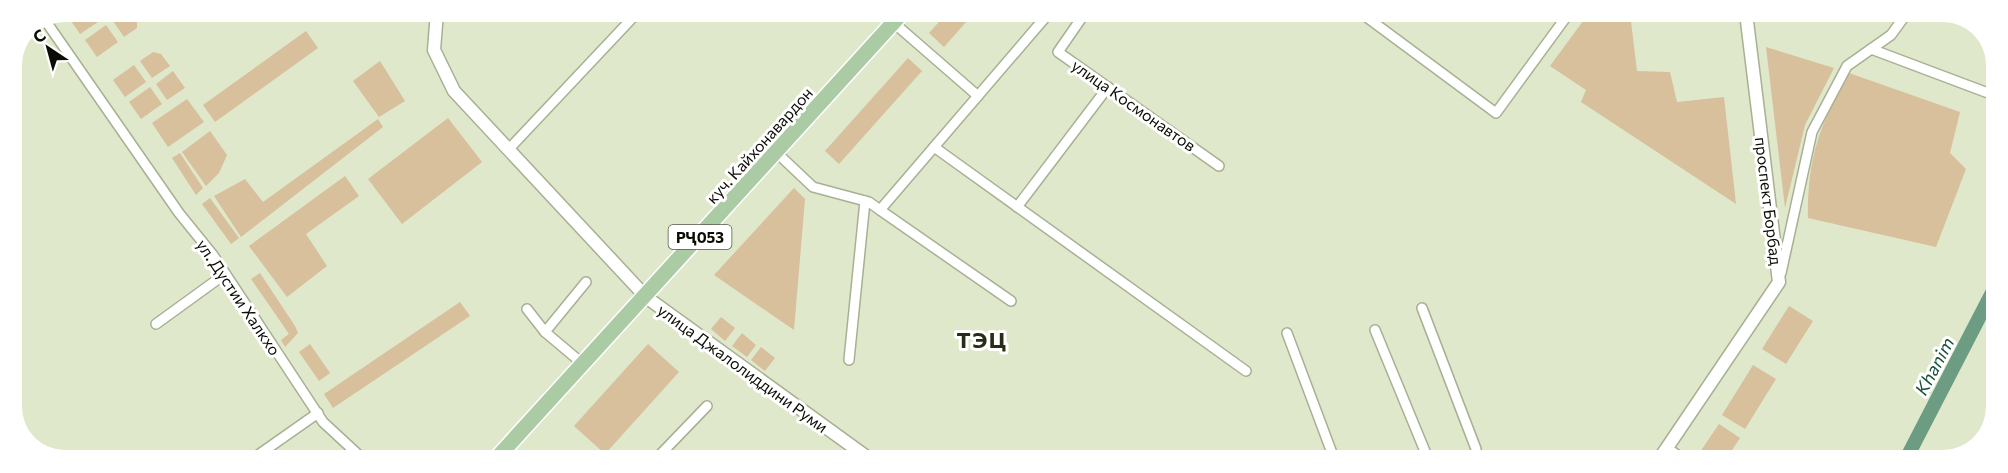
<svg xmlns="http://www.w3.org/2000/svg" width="2008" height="473" viewBox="0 0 2008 473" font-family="Commissioner,sans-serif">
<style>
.green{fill:#d7c09b}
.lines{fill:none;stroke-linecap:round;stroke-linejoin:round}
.canal{stroke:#6c9c82;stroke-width:14}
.minor-casing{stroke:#a8b094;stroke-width:12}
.tertiary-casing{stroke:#a8b094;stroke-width:15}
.primary-casing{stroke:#fff;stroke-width:18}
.minor{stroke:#fff;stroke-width:9}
.tertiary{stroke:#fff;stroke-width:12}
.primary{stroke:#aacba4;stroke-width:15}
.labels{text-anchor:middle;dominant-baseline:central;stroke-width:6;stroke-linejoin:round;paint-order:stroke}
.shield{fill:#fff;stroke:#54564f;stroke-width:1.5}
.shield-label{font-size:15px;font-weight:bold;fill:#0b0d04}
.street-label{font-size:16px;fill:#0b0d04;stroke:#fff}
.water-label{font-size:18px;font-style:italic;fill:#175339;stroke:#fff}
.district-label{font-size:22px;font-weight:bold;letter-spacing:1.5px;fill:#282e16;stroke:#fff}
</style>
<rect width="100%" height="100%" fill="#dfe8ca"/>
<g class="green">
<path d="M77,12H96L101,20L80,34L69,18Z"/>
<path d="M126,12H132L137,20V28L124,37L113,21Z"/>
<path d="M947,13H974L944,47L929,33Z"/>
<path d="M1589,13H1630L1637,71L1670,72L1677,102L1724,97L1736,204L1581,102L1586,90L1550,66Z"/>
<path d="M106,25L118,42L97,57L85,40Z"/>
<path d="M306,31L318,48L215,122L203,105Z"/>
<path d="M1766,47L1834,68L1805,125L1785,208Z"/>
<path d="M153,52L161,54L170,66L152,78L140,61Z"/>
<path d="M908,58L922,71L839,164L825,151Z"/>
<path d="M380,61L405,101L379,117L353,81Z"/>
<path d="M134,65L146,82L125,97L113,80Z"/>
<path d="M173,71L185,88L167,100L156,84Z"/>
<path d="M1849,73L1960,112L1950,153L1966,169L1936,247L1808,218C1807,158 1820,124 1849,73Z"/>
<path d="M150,87L162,104L141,119L129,102Z"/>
<path d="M187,99L204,122L168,147L152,123Z"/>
<path d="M448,118L482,162L402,224L368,179Z"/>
<path d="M378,119L383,127L241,237L214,196L245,179L263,202Z"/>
<path d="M210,131L227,155L219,173L206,186L182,152Z"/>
<path d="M180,153L203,188L196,195L172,158Z"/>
<path d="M345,176L359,196L306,234L327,266L287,297L249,246Z"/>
<path d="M794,188L805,199L794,330L714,275Z"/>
<path d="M210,198L239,238L231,244L202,204Z"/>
<path d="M260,273L295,326L298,333L285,347L281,340L289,334L251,279Z"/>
<path d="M460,302L470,316L333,408L324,394Z"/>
<path d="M1789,306L1813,321L1786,364L1762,349Z"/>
<path d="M721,317L735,328L725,341L711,329Z"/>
<path d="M742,333L756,345L747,357L732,346Z"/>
<path d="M310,344L330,373L319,381L299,352Z"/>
<path d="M648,344L679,372L605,454L574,426Z"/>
<path d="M761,347L775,358L765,371L751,360Z"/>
<path d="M1753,365L1776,379L1745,429L1722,415Z"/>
<path d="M1719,424L1740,438L1725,461H1700L1696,458Z"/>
</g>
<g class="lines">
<path class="canal" d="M1905,461L1995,287"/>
<g class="minor-casing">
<g id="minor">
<path d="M1085,13L1058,52L1219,166"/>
<path d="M1361,13L1496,113L1569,13"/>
<path d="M45,20L179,213L213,255L323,422L364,460"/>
<path d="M894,23L978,96"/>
<path d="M1871,49L1996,96"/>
<path d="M934,147L1246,371"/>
<path d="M508,150L638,12"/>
<path d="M776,152L813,187L869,202L880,210L1049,13"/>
<path d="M1017,207L1108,87"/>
<path d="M880,210L1011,301"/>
<path d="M1781,273L1812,132L1847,66L1891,35L1907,13"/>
<path d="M1422,308L1476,449"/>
<path d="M527,309L545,332L583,364"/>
<path d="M156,324L225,274"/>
<path d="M1375,330L1429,461"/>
<path d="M545,332L586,282"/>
<path d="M1287,333L1335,461"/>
<path d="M849,360L865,201"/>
<path d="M1667,448L1686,461"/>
<path d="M251,460L318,413"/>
<path d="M655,460L707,406"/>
</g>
</g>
<g class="tertiary-casing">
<g id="tertiary">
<path d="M437,12L434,50L454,91L646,297L871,460"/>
<path d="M1658,461L1779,282L1746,13"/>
</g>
</g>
<g class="primary-casing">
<path id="primary" d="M495,460L903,12"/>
</g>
<use href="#minor" class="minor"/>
<use href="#tertiary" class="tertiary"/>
<use href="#primary" class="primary"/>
</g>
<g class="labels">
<rect class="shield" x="668.5" y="225" width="63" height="24" rx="4.5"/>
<g class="shield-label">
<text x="700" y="237">РҶ053</text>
</g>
<g class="street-label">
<text transform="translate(1134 105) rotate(35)">улица Космонавтов</text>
<text transform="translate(759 145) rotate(-48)">куч. Кайхонавардон</text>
<text transform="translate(1769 201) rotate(83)">проспект Борбад</text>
<text transform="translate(239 297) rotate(56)">ул. Дустии Халкхо</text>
<text transform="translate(743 368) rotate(36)">улица Джалолиддини Руми</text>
</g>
<g class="water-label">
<text transform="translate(1934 366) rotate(-62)">Khanim</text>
</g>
<g class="district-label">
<text x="982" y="339">ТЭЦ</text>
</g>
</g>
<path d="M0 0H2008V473H0ZM65 22H1943A43 43 0 0 1 1986 65V407A43 43 0 0 1 1943 450H65A43 43 0 0 1 22 407V65A43 43 0 0 1 65 22Z" fill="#fff" fill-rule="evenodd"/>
<g transform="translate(48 48) rotate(324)" stroke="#ffffff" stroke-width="4.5" paint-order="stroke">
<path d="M0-4.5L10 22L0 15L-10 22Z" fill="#0b0d04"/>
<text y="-9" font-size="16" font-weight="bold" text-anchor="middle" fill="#0b0d04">С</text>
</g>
</svg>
